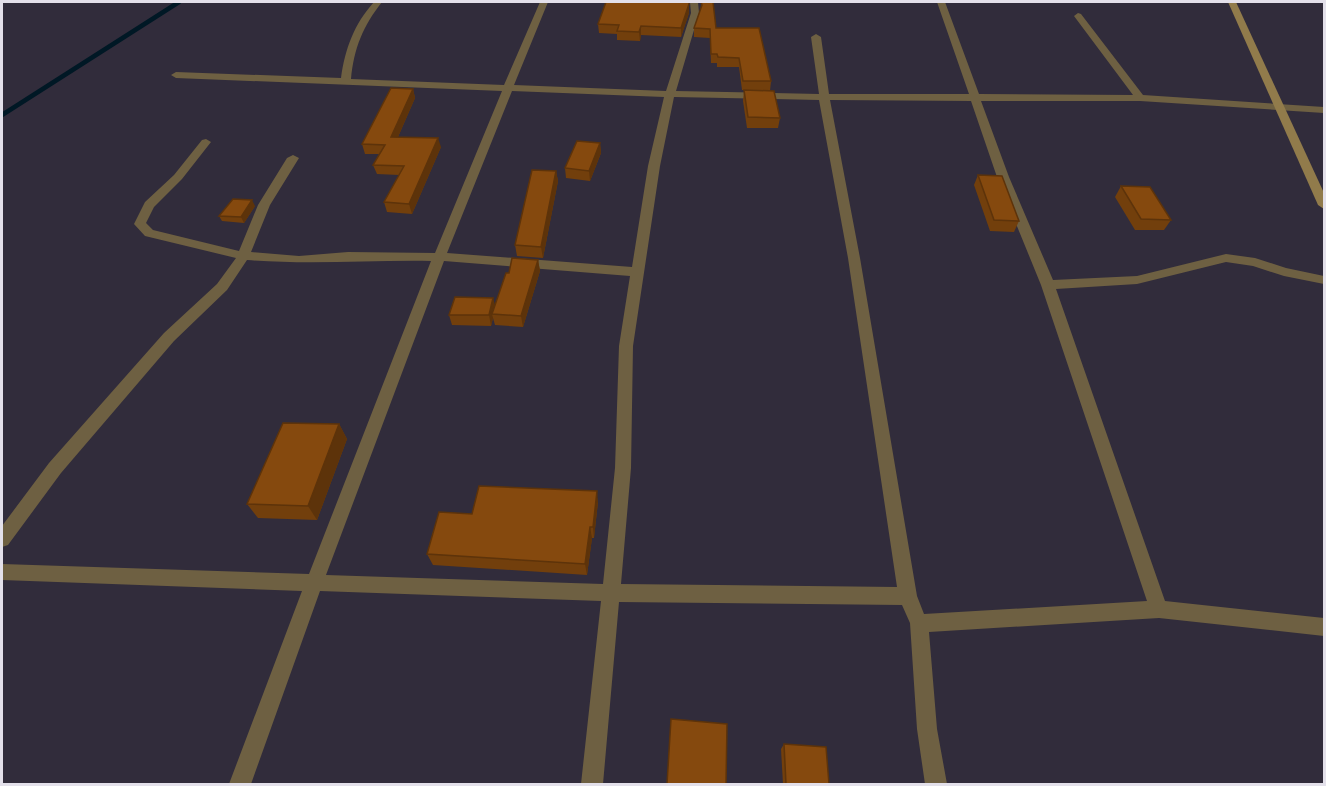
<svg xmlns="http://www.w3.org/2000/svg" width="1326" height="786" viewBox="0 0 1326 786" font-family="Ubuntu,sans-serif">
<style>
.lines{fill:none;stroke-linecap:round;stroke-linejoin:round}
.stream{stroke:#001825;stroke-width:4.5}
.street{fill:#6e6042;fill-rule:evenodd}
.secondary{fill:#917b4b;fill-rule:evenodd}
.wall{fill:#723f0c}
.shaded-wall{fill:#5d330a}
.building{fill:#85490e;stroke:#5d330a;stroke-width:1.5}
</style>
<rect width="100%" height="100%" fill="#312c3b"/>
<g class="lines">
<path class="stream" d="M2,115L179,2"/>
<path class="street" d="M374,2H382C363,26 354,48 351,79L504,85L540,2H548L514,85L666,91L691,13L690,2H698L699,13L676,91L819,94L811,37L816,34L821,37L829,94H969L937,2H945L979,94L1133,95L1074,16L1078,13L1081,14L1143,95L1324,107V113L1140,101H981L1009,177L1053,280L1137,276L1226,254L1255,258L1286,268L1324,276V284L1284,276L1253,266L1226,262L1137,284L1056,289L1165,601L1324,618V636L1159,618L929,632L937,729L947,784H925L917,729L910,623L902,605L619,602L603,784H581L601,601L320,591L251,784H229L302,591L2,580V564L309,574L431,261C370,260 309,265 247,260L227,290L174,341L61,473L8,545L2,547V526L49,463L164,333L217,284L236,258L145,236L134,224L145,202L174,175L202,140L206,139L211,142L182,179L154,207L146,223L153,230L239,251L258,205L287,158L293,155L299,158L270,205L251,252L299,256L348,252L435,253L502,91L176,78L171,75L176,72L341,78C345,49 354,24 374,2ZM512,91L664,97L648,166L632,267L447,253ZM674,97L819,100L848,258L897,587L621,584L631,468L633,346L660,166ZM830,100L971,101L997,177L1041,285L1147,601L924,614L917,596L860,258ZM444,261L630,276L619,346L615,468L603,584L326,575Z"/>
<path class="secondary" d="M1228,2H1236L1324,193V209L1318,205Z"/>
</g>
<g class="wall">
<path d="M701,2L716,28L771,81L770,91L742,90L739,67H717V63H711L710,38L694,37V28L701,7Z"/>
<path d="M689,13L681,37L641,35L640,41L617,40V34L599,33L598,24Z"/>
<path d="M413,89L415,98L398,137L441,147L412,214L387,212L384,202L399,175L377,174L373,165L379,154H365L362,144Z"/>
<path d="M744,90L780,118L778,128H747L743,101Z"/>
<path d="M600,143L601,153L590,181L566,178L565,168Z"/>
<path d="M556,171L558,181L543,258L517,256L515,245Z"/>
<path d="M978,175L1019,221L1014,232L990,231L974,185Z"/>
<path d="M1121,186L1171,220L1164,230H1135L1115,197Z"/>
<path d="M255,206L244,223L222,221L219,216Z"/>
<path d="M538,260L540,271L523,327L495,325L493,318L491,326L452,325L449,315L495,306L509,273Z"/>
<path d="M339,424L347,439L317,520L258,518L247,504Z"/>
<path d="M598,502L594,538H592L587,575L433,565L427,554L472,514Z"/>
<path d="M784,744L829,784H783L781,749Z"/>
</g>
<g class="shaded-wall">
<path d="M689,4V13L681,37V28Z"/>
<path d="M641,26V35L640,41L639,32Z"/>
<path d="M413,89L415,98L394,146L391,137Z"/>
<path d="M438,138L441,147L412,214L409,204Z"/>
<path d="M600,143L601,153L590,181L589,171Z"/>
<path d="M556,171L558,181L543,258L541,247Z"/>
<path d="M252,200L255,206L244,223L241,217Z"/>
<path d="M538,260L540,271L523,327L521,316Z"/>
<path d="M493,298L496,308L492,314L493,318L491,326L489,315Z"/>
<path d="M339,424L347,439L317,520L308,506Z"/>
<path d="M597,491L598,502L594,538L593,527Z"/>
<path d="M590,527L592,538L587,575L585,564Z"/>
</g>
<g class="building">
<path d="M606,2H689V4L681,28L641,26L639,32L617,31L619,25L598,24Z"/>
<path d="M701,2H713L716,28H759L771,81H743L739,58L718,57L717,54H711L710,29L694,28L702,5Z"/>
<path d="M391,88L413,89L391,137L438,138L409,204L384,202L404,166L373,165L385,145L362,144Z"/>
<path d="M744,90L774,91L780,118L748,117Z"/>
<path d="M577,141L600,143L589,171L565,168Z"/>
<path d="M532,170L556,171L541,247L515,245Z"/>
<path d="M978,175L1002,176L1019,221L994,220Z"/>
<path d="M1121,186L1150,187L1171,220L1141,219Z"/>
<path d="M233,199L252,200L241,217L219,216Z"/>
<path d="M512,258L538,260L521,316L492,314L506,273H509Z"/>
<path d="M455,297L493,298L489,315H449Z"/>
<path d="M283,423L339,424L308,506L247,504Z"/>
<path d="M479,486L597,491L593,527H590L585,564L427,554L439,512L472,514Z"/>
<path d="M671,719L727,724L726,784H667Z"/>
<path d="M784,744L826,747L829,784H786Z"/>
</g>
<rect width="1326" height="786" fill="none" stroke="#e3e0ea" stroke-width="6"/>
</svg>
